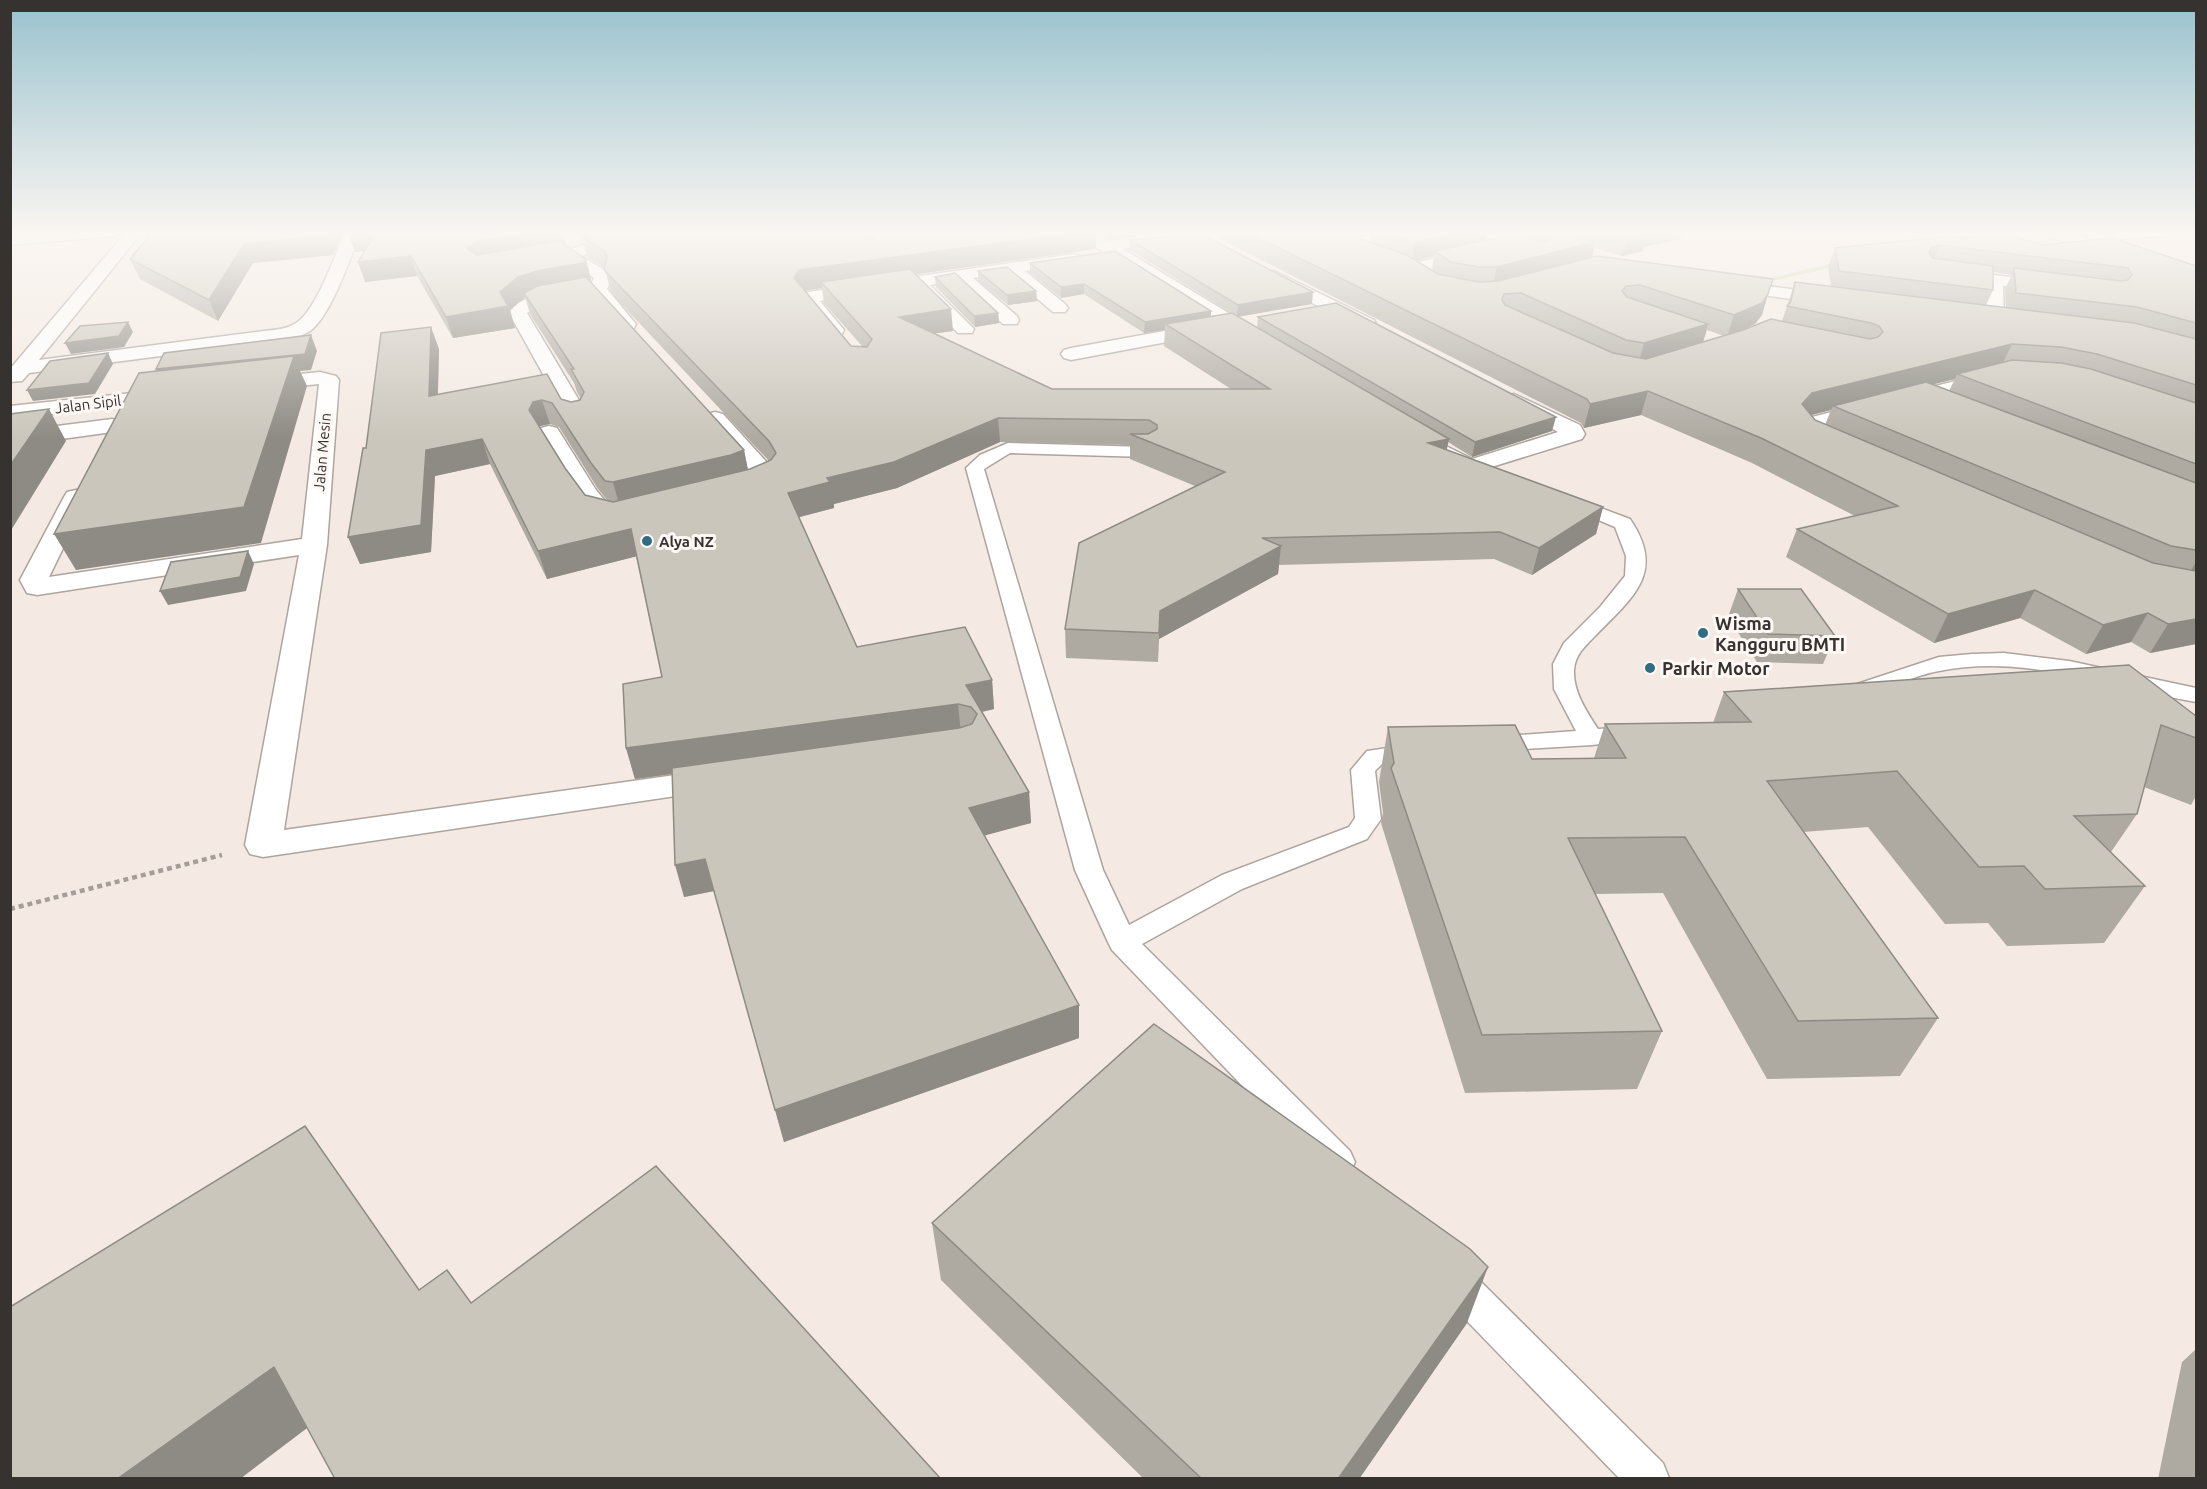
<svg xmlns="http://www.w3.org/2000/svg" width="2207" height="1489" viewBox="0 0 2207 1489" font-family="Ubuntu,sans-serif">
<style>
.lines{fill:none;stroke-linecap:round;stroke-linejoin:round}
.stream{fill:#c4d6a6;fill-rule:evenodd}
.lane-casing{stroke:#ada49d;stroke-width:3}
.street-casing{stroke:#ada49d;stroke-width:3}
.path{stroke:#a49d98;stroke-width:4.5;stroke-dasharray:5 4;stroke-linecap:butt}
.lane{fill:#fff;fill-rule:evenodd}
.street{fill:#fff;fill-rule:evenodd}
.wall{fill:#aeaaa2;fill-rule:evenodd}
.shaded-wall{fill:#8d8b84}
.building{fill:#cac6bc;stroke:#8d8b84;stroke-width:1.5}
.poi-dot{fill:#306c83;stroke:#fef8f4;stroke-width:2}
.labels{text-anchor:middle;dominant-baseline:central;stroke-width:6;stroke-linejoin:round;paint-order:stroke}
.far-street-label{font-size:15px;fill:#363230;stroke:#fef8f4}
.far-poi-label{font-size:15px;font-weight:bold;fill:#363230;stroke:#fef8f4;text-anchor:start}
.poi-label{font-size:18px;font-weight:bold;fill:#363230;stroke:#fef8f4;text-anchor:start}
</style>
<rect width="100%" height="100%" fill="#f4eae3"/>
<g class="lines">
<g class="stream">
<path d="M2099,231H2114L2013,248L2009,246Z"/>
<path d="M1849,259L1852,263L1772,281L1768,279Z"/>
</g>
<g class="lane-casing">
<g id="lane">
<path d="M1008,443L1147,447L1155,452L1147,457L1010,453L984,469L1103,870L1129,925L1222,875L1349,827L1355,818L1351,770L1367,751L1416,744L1425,746L1428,751L1425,756L1383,763L1375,771L1381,819L1367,839L1242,889L1142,944L1350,1151L1355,1162L1350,1173L1338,1177L1326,1173L1112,950L1108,942L1075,870L966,468L980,455Z"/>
<path d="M1571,497L1630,519C1667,573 1632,598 1595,636C1585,646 1575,655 1574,670C1573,692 1587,712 1598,729L1634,727L1642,729L1646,734L1642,739L1592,745L1492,751L1484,749L1480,744L1484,739L1492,737L1576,731L1554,689L1553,664L1564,643L1600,607L1625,576L1626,556L1615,527L1565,506L1562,502L1565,498Z"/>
<path d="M2004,653L2069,661L2196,688V702C2111,688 2026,653 1939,671C1910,676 1884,692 1856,699L1848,697L1845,692L1848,687L1939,657L1972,654Z"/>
<path d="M1452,1261L1465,1266L1663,1463L1669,1478H1619L1439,1292L1433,1279L1439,1266Z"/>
</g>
</g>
<g class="street-casing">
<g id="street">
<path d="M64,231H124L116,236L10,245V235Z"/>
<path d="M127,231H143L39,360L264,331C275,330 287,329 296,323C316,311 336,253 345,231H361C351,256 331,316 310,331C299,338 283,340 270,342L29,373L22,381L10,382V369Z"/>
<path d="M1070,231H1089L1109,241L1176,232L1181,234L1184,237L1181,240L1123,249L1263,334L1266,338L1263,342H1249Z"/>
<path d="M1388,231H1416L1413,234L1346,250L1338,245L1340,242Z"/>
<path d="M1455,231H1478L1539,250L1541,253L1533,258L1527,256L1458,234Z"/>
<path d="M2039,231H2062L2089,240L2087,237L2090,234L2095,232L2173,231L2165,236L2092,241L2196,276V286L2042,234Z"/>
<path d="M595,241L603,246L601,249L581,256L608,272L611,281L607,289L636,324L634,328H620L589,289L594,278L567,261L563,254L565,251Z"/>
<path d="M1476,249L1482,251L1484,254L1482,257L1411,274L1403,269L1405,265Z"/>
<path d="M1074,254L1080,256L1082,259L1080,262L1025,271L1065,304L1068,308L1065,312H1053L1007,273L973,278L1017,316L1019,320L1017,324H1003L956,281L930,285L974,329L972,333H958L913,287L820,301L844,330L842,334H828L799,297L802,293L808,292Z"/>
<path d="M1274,271L1374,320L1376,324L1374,328H1360L1268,280L1266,276Z"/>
<path d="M1994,275L2054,282L2060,283L2063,287L2060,291L2054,292L2003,286L2004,319L2001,323H1989L1986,319L1985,280L1988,276Z"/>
<path d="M1724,280L1834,295L1840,296L1843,300L1840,304L1834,305L1718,289L1715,285L1718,281Z"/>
<path d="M572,290L578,291L581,295L578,299L541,306L527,313L589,417L586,422L578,424L570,422L567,417L509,313C522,293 550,293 572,290Z"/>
<path d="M1208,323L1215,325L1217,329L1215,333L1071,360L1064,358L1061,354L1064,350L1071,348Z"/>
<path d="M1995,371L2002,373L2005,377L2002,381L1819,429L1836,439L1839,444L1836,449C1818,453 1805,442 1795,428L1804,419Z"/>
<path d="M320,372L336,376L339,380L327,545L284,830L718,769L730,772L735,780L730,788L263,857L250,854L245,845L299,555L37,595L27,593L20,580L64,497L67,492L76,490L85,492L88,497L49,577L302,539L319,384L260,390L253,388L250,384L253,380L260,378Z"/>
<path d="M170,389L177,391L180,395L177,399L10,419V406Z"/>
<path d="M1514,394L1580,425L1585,434L1582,439L1469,474C1457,471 1440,463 1433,452L1436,447L1444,445L1472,459L1558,432L1507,404L1503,400L1507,396Z"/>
<path d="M715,412L723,414L772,468L778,479C770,491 745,497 731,494L728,489L731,484L753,476L704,419L707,414Z"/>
<path d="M112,419L120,421L123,426L120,431L10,446V432Z"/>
<path d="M549,426L557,428L596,490L611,508L632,512L636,517L632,522L623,525L594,520L574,493L538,433L541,428Z"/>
</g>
</g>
<path class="path" d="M10,909L222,855"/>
<use href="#lane" class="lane"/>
<use href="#street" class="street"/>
</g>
<g class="wall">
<path d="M153,231H343L333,255L253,263L218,321L140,279L130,259Z"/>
<path d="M540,231H562L566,245L591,279L590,281L744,450L748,470L769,461L611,293L605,268L587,257L582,237H587H582L566,231H851L860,238L863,239L854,231H1173L1109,239L1096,232V249L916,274L953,331L935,333L1052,389H1231L1164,346L1165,330L1144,333L1084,294L1061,298L1030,273V263L1211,316L1231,313L1130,250V240L1312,304L1238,316L1257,328L1258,317L1552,431L1472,457L1448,442L1446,450L1603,507L1596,534L1532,575L1494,559L1279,565L1278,574L1159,639L1158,662L1066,658L1065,629L1195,486L1130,459V445L1000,442L897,488L834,504V508L799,517L857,647L992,680L994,709L982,712L1029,792L1031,823L984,835L1079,1005V1038L784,1142L714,891L684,897L673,774L635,779L626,748L662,677L636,556L547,579L490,464L435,476L431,552L360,564L348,537L366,448L439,349L438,394L561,399L571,402L580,400L581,399L577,392L574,383L530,314L525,297L510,310L515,328L453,338L417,276L365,282L364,251L355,252ZM822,288L824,303L862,346H851L805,290ZM550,424L559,427L598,489L607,500L585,495L565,468L540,428V426Z"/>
<path d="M1202,231H1683L1680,239L1644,247L1643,251L1622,256L1594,248L1592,257L1768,294L1762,315L1755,324L1740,331L1782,321L1795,282L1831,286L1828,267L1835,248L1960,238L2041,245L2196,266V644L2150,653L2131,642L2086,654L2020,618L1934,643L1786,557L1797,529L1855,516L1752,463L1641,415L1584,428L1581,423L1207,232ZM1486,231L1503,236L1484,241ZM1372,232L1370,242L1353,236ZM1434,256L1432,270L1416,261ZM1993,272L2012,275L2005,289L2006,308L1986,305L1993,290ZM1707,330L1724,336L1703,342ZM1955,379L1949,391L1932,384ZM1831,410L1825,425L1815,420L1811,415Z"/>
<path d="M978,271L1036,291L1037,301L1008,305L978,281Z"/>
<path d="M935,277L998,313L999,323L975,327L936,287Z"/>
<path d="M1738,589L1835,636L1823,664L1757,662L1728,617Z"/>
<path d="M1724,692L2196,716V796L2191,805L2144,787L2137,814L2111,852L2145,886L2104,943L2007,946L1988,923L1945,924L1868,827L1803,832L1938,1018L1900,1076L1767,1079L1663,893L1595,894L1662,1031L1637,1089L1465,1093L1381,823L1383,813L1379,782L1388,727L1532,759L1594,758L1605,724L1713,723Z"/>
<path d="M932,1223L1467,1323L1359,1479H1144L941,1280Z"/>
<path d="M2196,1349V1479H2158L2182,1362Z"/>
</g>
<g class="shaded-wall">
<path d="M328,231H343L333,255L253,263L218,321L209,300L244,244Z"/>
<path d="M371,231H377L384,249L355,252L348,233Z"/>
<path d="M540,231H562L566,246L473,269L467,249L477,241Z"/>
<path d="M615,231H686L617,239Z"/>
<path d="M1088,231H1096V249L826,287L821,282L822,288L802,291L794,278L799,270Z"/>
<path d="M1109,231H1173L1109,239Z"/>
<path d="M1346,231H1372V232L1345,238Z"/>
<path d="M1465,231H1486L1484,245L1435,251L1434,256L1412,262L1415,242Z"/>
<path d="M1641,231H1683L1680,239L1644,247L1643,251L1622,256L1627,237Z"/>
<path d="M1595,242L1591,262L1493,287L1497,267Z"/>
<path d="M1939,245L1931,265L1923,267L1931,247Z"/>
<path d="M411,256L417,276L365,282L358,262Z"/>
<path d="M586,259L591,279L589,283L524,293L525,297L510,310L515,328L453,338L446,317L500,292L518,277L541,270Z"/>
<path d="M1084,284V294L1061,298V287Z"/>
<path d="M1036,291L1037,301L1008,305L1007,295Z"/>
<path d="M1313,292L1312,304L1237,317L1238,305Z"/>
<path d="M1768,294L1762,315L1755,324L1727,337L1734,315Z"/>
<path d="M951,309L953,331L902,338L899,317Z"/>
<path d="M1211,311V322L1165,324V330L1144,333L1145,322Z"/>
<path d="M998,313L999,323L975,327L974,316Z"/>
<path d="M128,322L133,332L124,347L71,354L65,343Z"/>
<path d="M1708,324L1702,346L1638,366L1644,343Z"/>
<path d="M431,327L439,349L437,420L429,396Z"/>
<path d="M311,335L317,351L311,370L300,371L307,386L261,543L76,570L54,534L164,386L156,369Z"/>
<path d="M2012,344L2001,367L1957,374L1955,379L1838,408L1833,406L1831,410L1803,417L1802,404L1812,393Z"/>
<path d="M108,353L113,364L95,394L33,401L27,390Z"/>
<path d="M1648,391L1641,415L1584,428L1590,404Z"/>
<path d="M542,400L550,424L540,426L536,434L529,410L533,402Z"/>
<path d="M49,409L66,441L10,532V466Z"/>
<path d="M1556,417L1552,431L1472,457L1475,442Z"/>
<path d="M998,418L1000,442L897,488L834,504V508L792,519L788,493Z"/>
<path d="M482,439L490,464L435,476L431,552L360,564L348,537L426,450Z"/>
<path d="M1449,439L1444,464L1428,443Z"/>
<path d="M744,450L749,475L620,508L613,482Z"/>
<path d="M1603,507L1596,534L1532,575L1539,548Z"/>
<path d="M631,529L638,556L547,579L538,551Z"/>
<path d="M1281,546L1278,574L1159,639L1158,662L1160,611Z"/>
<path d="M248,551L254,564L246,591L168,605L160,591Z"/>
<path d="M2196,562V577L2186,579Z"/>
<path d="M2035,590L2020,618L1934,643L1948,614Z"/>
<path d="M2148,613L2131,642L2086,654L2103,625Z"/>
<path d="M2196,619V644L2150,653L2168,624Z"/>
<path d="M992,680L994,709L976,713L966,685Z"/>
<path d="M958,704L961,734L635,779L626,748Z"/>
<path d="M1029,792L1031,823L972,839L969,808Z"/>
<path d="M705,859L714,891L684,897L675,865Z"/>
<path d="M1079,1005V1038L784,1142L775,1110Z"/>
<path d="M1488,1267L1467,1323L1359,1479H1338Z"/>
<path d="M274,1367L319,1419L240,1479H117Z"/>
</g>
<g class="building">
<path d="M153,231H328L326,235L244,244L209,300L130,259Z"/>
<path d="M349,231H371L348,233Z"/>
<path d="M377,231H540L477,241L467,249L477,255L559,241L586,259L584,263L541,270L518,277L500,292L508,306L446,317L411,256L358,262Z"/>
<path d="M652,231H851L860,238L874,239L878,234L875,231H1088L799,270L794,278L851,346L867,347L872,339L821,282L910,269L951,309L899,317L1052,389H1270L1165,324L1232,313L1449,439L1428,443L1603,507L1539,548L1500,532L1262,538L1281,546L1160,611L1159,633L1065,629L1079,543L1225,472L1130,434H1148L1157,429V425L1149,420L998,418L894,462L827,478L830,482L788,493L857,647L965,627L992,680L966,685L1029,792L969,808L1079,1005L775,1110L705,859L675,865L672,768L959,728L972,724L977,714L971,707L958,704L626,748L623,684L662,677L631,529L538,551L482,439L426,450L421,525L348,537L363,448H366L381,333L431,327L429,396L547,374L561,399L571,402L580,400L584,392L571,369H574L524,293L537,286L586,277L744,450L731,455L613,482L605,481L591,463L552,403L542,400L533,402L529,410L565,468L585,495L613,502L750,469L771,460L776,453L769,441L606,272L604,269L607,257L605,251L582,237Z"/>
<path d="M1244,231H1338L1407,255L1438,274L1478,282L1498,281L1597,256L1773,279L1768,294L1762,303L1734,315L1640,285L1626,286L1622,291L1627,297L1708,324L1644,343L1626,340L1521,293L1504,294L1502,300L1505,305L1613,353L1646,359L1743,330L1771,319L1870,339L1878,337L1883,332L1879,326L1871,323L1787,306L1791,301L1795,282L2134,323L2196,339V385L2097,354L2061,347L2012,344L1812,393L1802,404L1815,420L2153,563L2196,571V619L2168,624L2148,613L2103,625L2035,590L1948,614L1797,529L1898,506L1761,438L1648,391L1590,404L1587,399Z"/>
<path d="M1382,231H1465L1415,242Z"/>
<path d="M1550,231H1558L1595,242L1497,267H1479L1451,262L1435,251L1514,234L1544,242L1552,238L1553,235Z"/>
<path d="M1606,231H1644L1648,232L1627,237Z"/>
<path d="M1199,233L1313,292L1238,305L1130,240Z"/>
<path d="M2008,234L2041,245L2113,238L2196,266V323L2137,307L2016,293L2014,268L2121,281L2128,280L2132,275L2128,268L1939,245L1931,247L1929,253L1933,258L1993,266V290L1839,271L1835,248L1952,236L1960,238Z"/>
<path d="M1115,251L1211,311L1145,322L1084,284L1061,287L1030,263Z"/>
<path d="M1007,267L1036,291L1007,295L978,271Z"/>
<path d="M955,273L998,313L974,316L935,277Z"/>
<path d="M1336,303L1556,417L1475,442L1258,317Z"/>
<path d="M128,322L119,336L65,343L80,326Z"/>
<path d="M311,335L305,354L156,369L164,353Z"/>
<path d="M108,353L89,383L27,390L50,361Z"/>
<path d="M294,356L244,507L54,534L139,373Z"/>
<path d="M2012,360L2061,363L2091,369L2196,403V464L1957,374Z"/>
<path d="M1926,382L2196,483V550L2171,546L1833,406Z"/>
<path d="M49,409L10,466V414Z"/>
<path d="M248,551L240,577L160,591L171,562Z"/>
<path d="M1738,589H1801L1835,636L1768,634Z"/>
<path d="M2129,665L2196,716V738L2161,725L2137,814L2074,816L2145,886L2045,889L2024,866L1979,867L1897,771L1767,781L1938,1018L1798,1021L1685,837L1568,838L1662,1031L1482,1035L1391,768L1394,763L1388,727L1515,725L1532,759L1626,758L1605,724L1751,722L1724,692Z"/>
<path d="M1154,1024L1470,1249L1488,1267L1338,1479H1202L932,1223Z"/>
<path d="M305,1126L419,1290L447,1270L471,1303L656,1166L941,1479H335L274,1367L117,1479H10V1307Z"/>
</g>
<linearGradient id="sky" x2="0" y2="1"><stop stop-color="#99c2ce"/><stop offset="0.53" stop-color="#faf6f2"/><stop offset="1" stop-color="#faf6f2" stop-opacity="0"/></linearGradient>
<rect width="2207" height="439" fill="url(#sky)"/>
<g class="poi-dot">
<circle cx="647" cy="541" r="6"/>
<circle cx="1703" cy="633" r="6"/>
<circle cx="1650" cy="668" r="6"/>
</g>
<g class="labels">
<g class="far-street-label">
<text transform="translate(88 404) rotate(-7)">Jalan Sipil</text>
<text transform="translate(322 452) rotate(-85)">Jalan Mesin</text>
</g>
<g class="far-poi-label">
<text x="659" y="541">Alya NZ</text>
</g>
<g class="poi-label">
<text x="1715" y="623">Wisma<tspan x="1715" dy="21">Kangguru BMTI</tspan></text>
<text x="1662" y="668">Parkir Motor</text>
</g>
</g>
<rect width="2207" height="1489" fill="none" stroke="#363230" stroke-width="24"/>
</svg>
